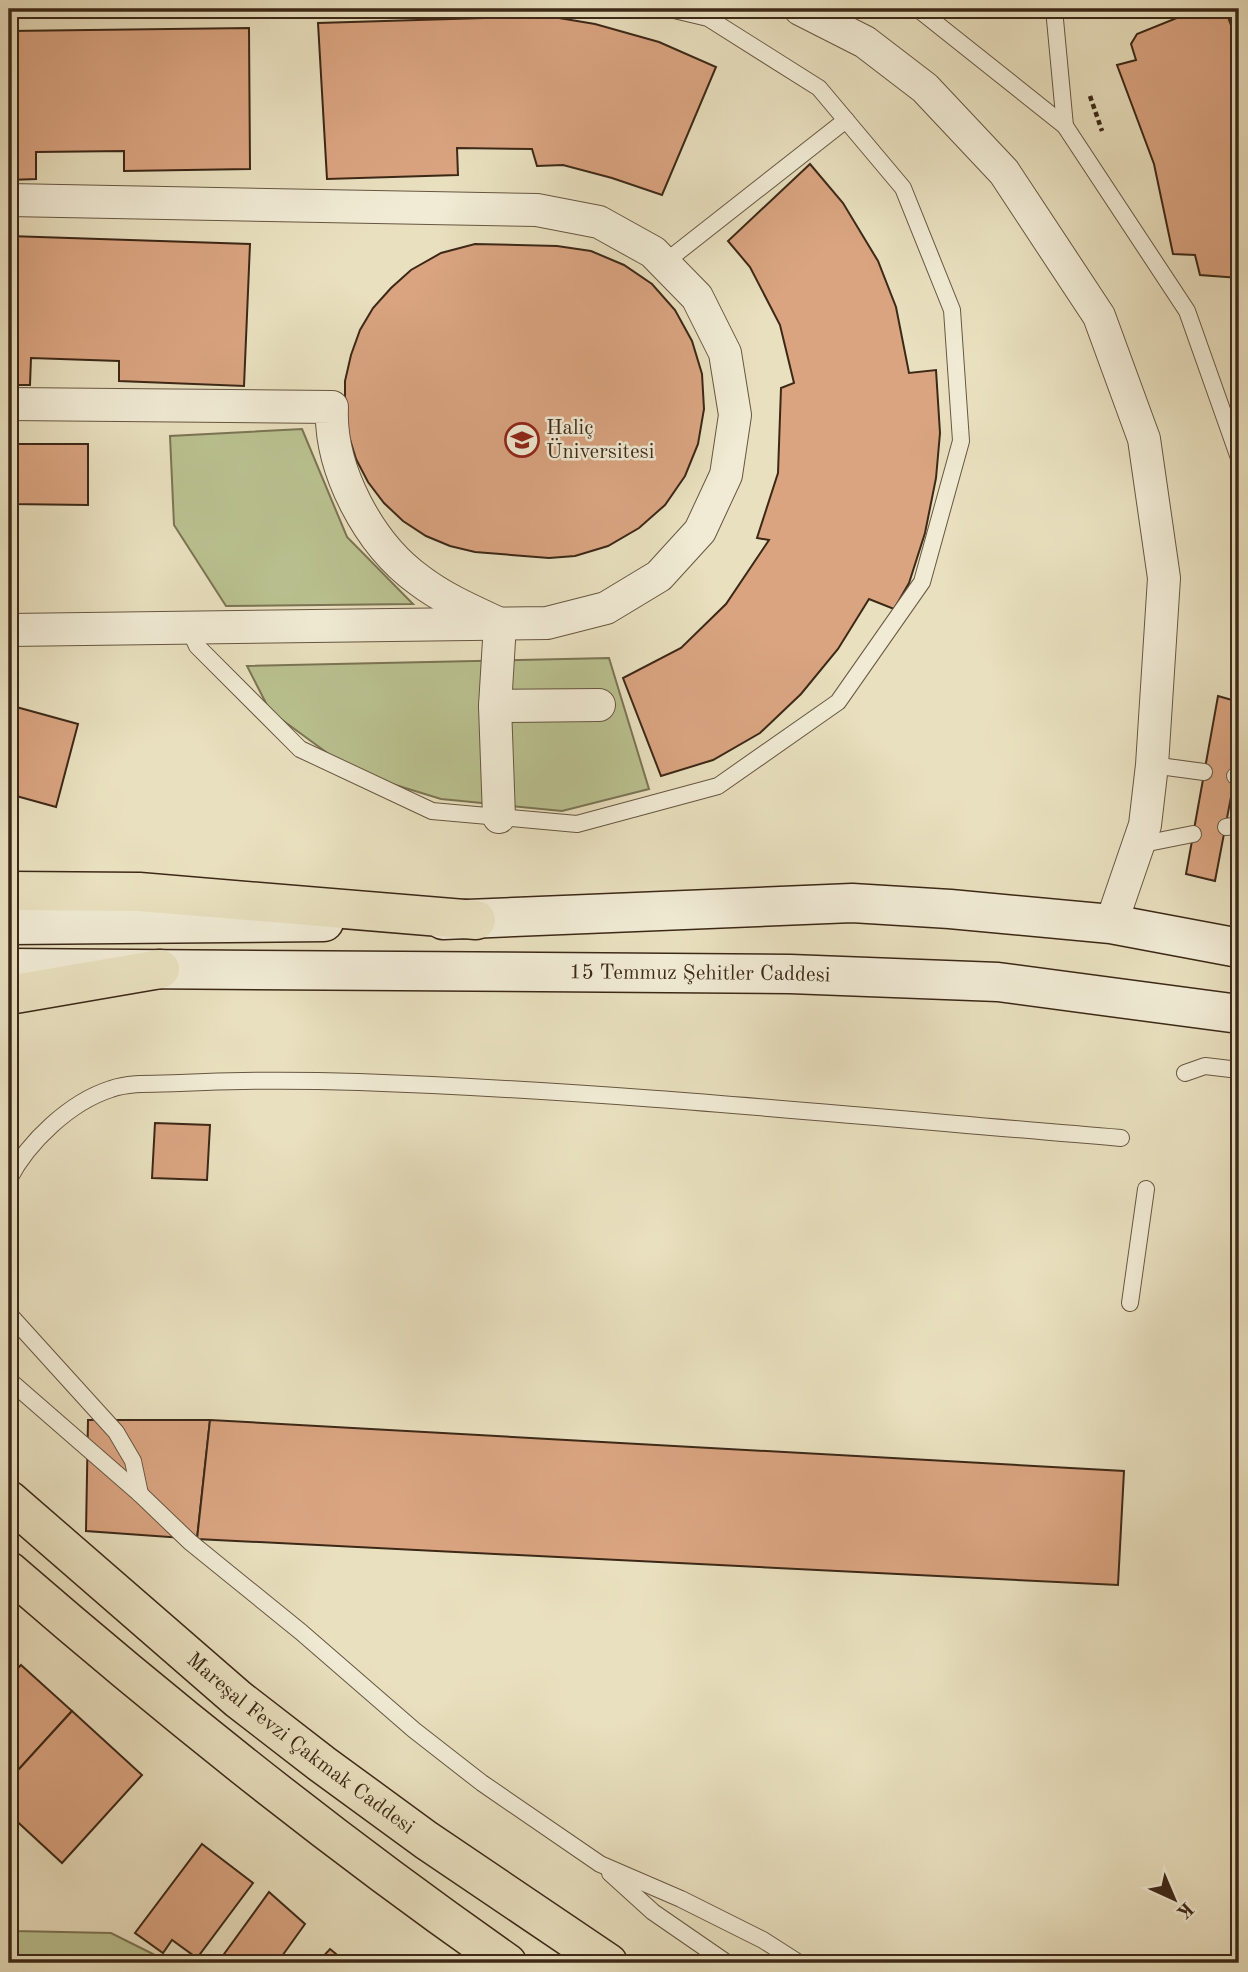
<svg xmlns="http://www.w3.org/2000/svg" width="1248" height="1972" viewBox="0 0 1248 1972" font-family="'Old Standard TT',serif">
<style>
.green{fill:#bac190;stroke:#7b7454;stroke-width:2}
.building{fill:#daa481;stroke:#3c2817;stroke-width:2}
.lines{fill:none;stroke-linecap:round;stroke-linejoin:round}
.lane-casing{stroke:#675641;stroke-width:18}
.street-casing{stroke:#675641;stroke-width:34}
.secondary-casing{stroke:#3c2817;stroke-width:41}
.primary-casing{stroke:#3c2817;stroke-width:41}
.path{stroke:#3c2817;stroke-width:4.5;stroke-dasharray:5 3.5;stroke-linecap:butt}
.lane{stroke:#f1ebd5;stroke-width:16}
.street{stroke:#f1ebd5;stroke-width:32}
.secondary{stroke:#f1ebd5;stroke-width:38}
.primary{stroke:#e9e0bf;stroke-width:38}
.labels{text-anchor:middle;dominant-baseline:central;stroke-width:5;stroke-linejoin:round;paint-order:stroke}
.poi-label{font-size:21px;fill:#3c2817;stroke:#f1ebd5;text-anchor:start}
.street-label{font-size:21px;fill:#3c2817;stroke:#f1ebd5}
</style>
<rect width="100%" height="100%" fill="#e9e0bf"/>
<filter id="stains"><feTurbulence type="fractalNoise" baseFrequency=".00286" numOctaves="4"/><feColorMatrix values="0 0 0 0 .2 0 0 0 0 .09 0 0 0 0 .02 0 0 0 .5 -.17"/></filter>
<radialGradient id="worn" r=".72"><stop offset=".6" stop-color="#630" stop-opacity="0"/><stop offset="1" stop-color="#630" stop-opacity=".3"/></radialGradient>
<g class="green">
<path d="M302,429L347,537L413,604L226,606L174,525L170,436Z"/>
<path d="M609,658L649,789L562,811L441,799L376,779L330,755L270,711L247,666Z"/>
<path d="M9,1925L14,1931L111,1933L171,1963H9Z"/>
</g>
<g class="building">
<path d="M1199,9H1225L1231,25L1239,21V278L1200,275L1195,255L1173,254L1154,164L1117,65L1136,60L1131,44L1137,34Z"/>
<path d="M547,16L595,24L659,42L716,67L662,195L612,178L563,165L537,166L532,149L457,148L458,175L327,179L318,23Z"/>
<path d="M249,28L250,169L124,171V151L36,152V179L9,180V31Z"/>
<path d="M810,164L843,203L878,261L896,307L909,373L936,370L940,433L936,478L925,533L909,583L894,609L869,599L838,649L801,694L760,733L713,760L661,776L623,678L681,648L726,604L769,540L757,538L778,473L781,388L794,383L780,325L750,267L728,241Z"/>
<path d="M9,236L250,244L244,386L119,381V361L31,358L30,385H9Z"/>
<path d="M475,244L557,246L591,251L624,265L652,284L675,310L692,341L702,374L704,409L698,444L685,476L665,505L639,528L608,546L575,556L549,558L475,552L450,546L426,536L403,521L384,503L368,482L356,459L348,433L345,407V381L351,355L360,330L373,308L391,288L411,270L441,253Z"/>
<path d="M9,444H88V505L9,504Z"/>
<path d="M1218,696L1239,702V755L1215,881L1186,874Z"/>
<path d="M9,705L78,724L56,807L9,794Z"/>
<path d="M155,1123L210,1125L207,1180L152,1178Z"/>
<path d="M88,1420H210L197,1539L86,1531Z"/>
<path d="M210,1420L1124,1471L1118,1585L197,1539Z"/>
<path d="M21,1665L72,1711L9,1780V1677Z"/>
<path d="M72,1711L142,1775L62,1863L9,1814V1780Z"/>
<path d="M202,1844L253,1883L197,1958L172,1940L163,1953L135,1933Z"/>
<path d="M269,1892L305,1924L277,1963L219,1961Z"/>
<path d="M330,1949L347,1963H317Z"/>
</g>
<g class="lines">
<g class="lane-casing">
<g id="lane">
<path d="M918,9L1065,126L1187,311L1239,458"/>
<path d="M1054,9L1065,126"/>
<path d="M664,263L846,120"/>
<path d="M188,627L197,646L300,749L432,811L577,824L718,786L838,702L922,582L961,441L952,310L903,188L819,88L708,18L670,9"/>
<path d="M1152,765L1204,772"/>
<path d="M1235,776H1239"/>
<path d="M1226,827L1239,825"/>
<path d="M1138,845L1193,834"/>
<path d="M1185,1073L1205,1066L1239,1070"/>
<path d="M9,1179C28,1142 70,1102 111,1089C131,1082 158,1084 180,1083C241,1080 298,1080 359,1082C613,1091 867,1117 1121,1138"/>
<path d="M1130,1303L1146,1189"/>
<path d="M9,1314L116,1432L133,1461L140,1494"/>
<path d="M9,1380L140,1494L190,1542L301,1632L414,1730L482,1783L600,1864L681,1899L763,1940L799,1963"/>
<path d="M610,1873L653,1912L727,1963"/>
</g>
</g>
<g class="street-casing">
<g id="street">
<path d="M800,9L865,42L925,88L1004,172L1099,316L1144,439L1164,578L1152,765L1145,825L1111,924"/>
<path d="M9,200L537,210L599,222L653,252L697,297L725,353L735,415L726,475L700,531L659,576L606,608L547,623L9,630"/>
<path d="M9,404L332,407C329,469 369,544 419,580C444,599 472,611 500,624L495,706L499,817"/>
<path d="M495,706L599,705"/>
</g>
</g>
<g class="secondary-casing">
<g id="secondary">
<path d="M443,920L852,903L950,909L1111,924L1239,948"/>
<path d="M9,925L324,922"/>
<path id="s1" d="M9,968L790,974L998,982L1239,1014"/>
</g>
</g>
<g class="primary-casing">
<g id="primary">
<path d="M9,891L139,892L476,920"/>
<path d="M9,995L160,969"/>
<path id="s2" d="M9,1500L238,1699L322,1764L426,1840L608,1963"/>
<path d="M9,1571C168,1709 334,1842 507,1963"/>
</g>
</g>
<path class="path" d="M1090,96L1102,131"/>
<use href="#lane" class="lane"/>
<use href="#street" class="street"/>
<use href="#secondary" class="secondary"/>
<use href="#primary" class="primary"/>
</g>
<defs>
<g id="university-ring" transform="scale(1.75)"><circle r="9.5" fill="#f1ebd5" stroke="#8f2418" stroke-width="1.5"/><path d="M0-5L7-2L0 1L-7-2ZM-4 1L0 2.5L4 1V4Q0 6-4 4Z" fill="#8f2418"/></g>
</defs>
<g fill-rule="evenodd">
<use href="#university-ring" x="522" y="440"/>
</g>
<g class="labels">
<g class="poi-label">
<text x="546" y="428">Haliç<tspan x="546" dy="24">Üniversitesi</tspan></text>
</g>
<g class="street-label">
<text stroke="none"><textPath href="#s1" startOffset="691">15 Temmuz Şehitler Caddesi</textPath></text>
<text stroke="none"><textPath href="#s2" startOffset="380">Mareşal Fevzi Çakmak Caddesi</textPath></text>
</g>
</g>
<rect width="1248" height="1972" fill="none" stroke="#e9e0bf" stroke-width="35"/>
<rect x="10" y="10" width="1227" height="1951" fill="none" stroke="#3c2817" stroke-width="3.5"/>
<rect x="18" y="18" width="1213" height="1937" fill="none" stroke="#3c2817" stroke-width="2"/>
<g transform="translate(1174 1899) rotate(136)" stroke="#f1ebd5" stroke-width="5" paint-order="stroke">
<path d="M0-5L12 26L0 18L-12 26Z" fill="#3c2817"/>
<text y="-10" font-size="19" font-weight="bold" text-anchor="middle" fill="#3c2817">K</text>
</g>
<rect width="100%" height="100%" filter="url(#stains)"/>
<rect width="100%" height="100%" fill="url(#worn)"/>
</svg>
